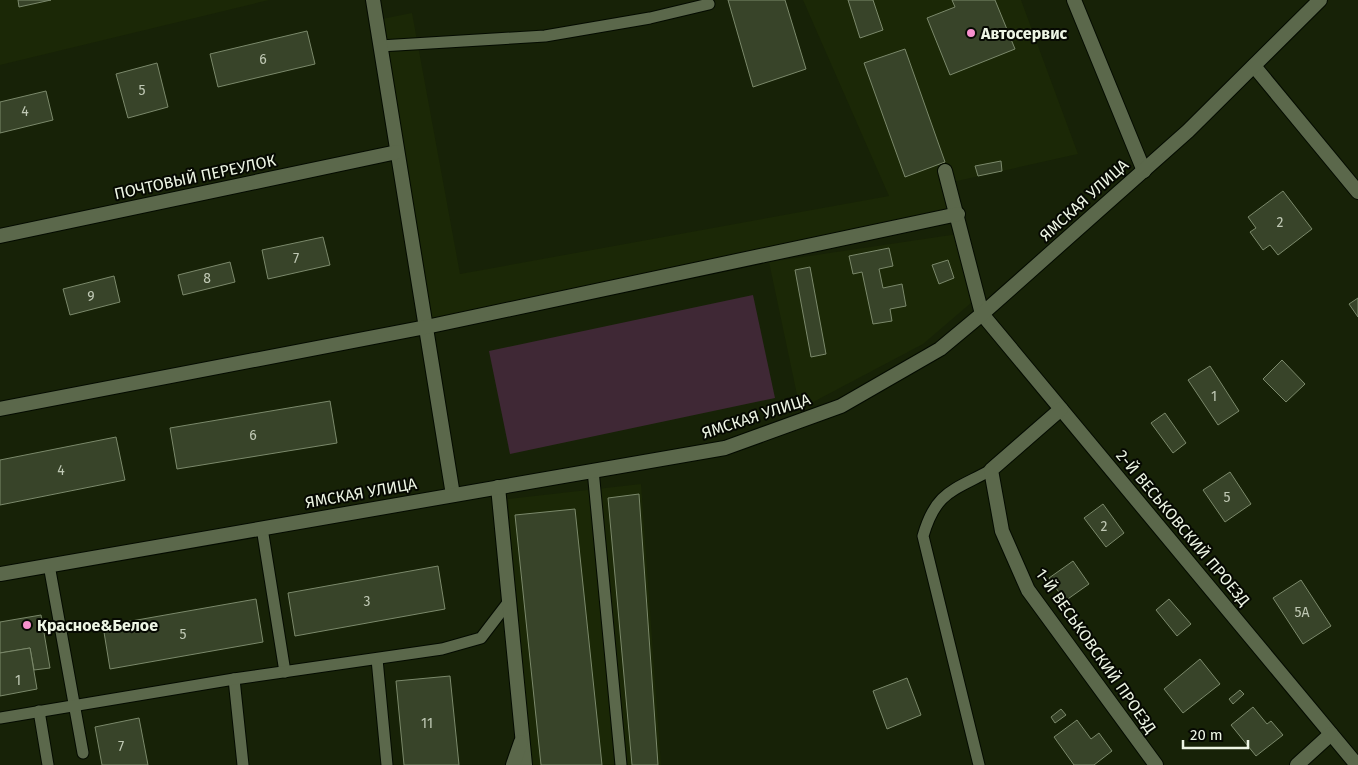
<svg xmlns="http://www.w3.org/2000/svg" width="1358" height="765" viewBox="0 0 1358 765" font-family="'Fira Sans',sans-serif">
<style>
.built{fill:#1b2806}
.green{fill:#3f2835}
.building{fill:#384429;stroke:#7b896b}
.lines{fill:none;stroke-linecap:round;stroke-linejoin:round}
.service-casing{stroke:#040b00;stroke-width:13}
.minor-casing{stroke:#040b00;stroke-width:16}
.tertiary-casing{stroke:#040b00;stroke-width:16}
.service{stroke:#5b684b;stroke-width:11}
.minor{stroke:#5b684b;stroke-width:14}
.tertiary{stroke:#5b684b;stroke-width:14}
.poi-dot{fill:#f790cd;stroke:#060902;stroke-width:2}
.labels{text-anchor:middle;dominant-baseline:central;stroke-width:4;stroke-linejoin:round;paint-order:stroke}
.number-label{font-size:14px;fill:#c0c9b5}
.poi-label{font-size:16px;font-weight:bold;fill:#edf5e4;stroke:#060902;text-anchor:start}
.street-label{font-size:16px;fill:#edf5e4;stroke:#060902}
</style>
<rect width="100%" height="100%" fill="#172207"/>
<g class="built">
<path d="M0,0H269L0,65Z"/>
<path d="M803,0H1021L1078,154L948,183L957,214L426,327L377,20L412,13L460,274L889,196Z"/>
<path d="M958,234L972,302L923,344L800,409L769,262Z"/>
<path d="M641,484L661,765H528L508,499Z"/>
</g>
<path class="green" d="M753,295L775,398L510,454L489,351Z"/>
<g class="building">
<path d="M18,0H51L19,7Z"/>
<path d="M728,0H785L806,69L753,87Z"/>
<path d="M848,0H873L883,30L860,38Z"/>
<path d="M952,0H995L1015,49L950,75L927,18L955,7Z"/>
<path d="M307,31L315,64L218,87L210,54Z"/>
<path d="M905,49L945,162L905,177L864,63Z"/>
<path d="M157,63L168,107L128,118L116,74Z"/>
<path d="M46,91L53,120L0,133V102Z"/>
<path d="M1001,161L1002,171L978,176L975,166Z"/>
<path d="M1283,191L1312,229L1278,255L1270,245L1263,250L1250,232L1256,228L1248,217Z"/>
<path d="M323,237L330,265L268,279L262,250Z"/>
<path d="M889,248L893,266L879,269L883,288L902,284L906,306L890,309L892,321L873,324L862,272L853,274L849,256Z"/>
<path d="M948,260L954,278L939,284L932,265Z"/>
<path d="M230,262L235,282L183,295L178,275Z"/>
<path d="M810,267L826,354L811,357L795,270Z"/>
<path d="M114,276L120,302L70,315L63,289Z"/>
<path d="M1358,298V317L1349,304Z"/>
<path d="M1282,360L1305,384L1286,402L1263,379Z"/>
<path d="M1210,366L1239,411L1218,425L1188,380Z"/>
<path d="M330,401L337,443L177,469L170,428Z"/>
<path d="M1165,413L1186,443L1173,453L1151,423Z"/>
<path d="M116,437L125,480L0,505V460Z"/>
<path d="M1230,472L1251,504L1225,522L1203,490Z"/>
<path d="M639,494L658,765H632L608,498Z"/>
<path d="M1103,504L1124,533L1106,547L1084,518Z"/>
<path d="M575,509L602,765H541L515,515Z"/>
<path d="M1073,561L1089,584L1065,601L1049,578Z"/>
<path d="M438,566L445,609L295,636L288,593Z"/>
<path d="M1301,580L1331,626L1303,644L1273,598Z"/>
<path d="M256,599L263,642L110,669L103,626Z"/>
<path d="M1169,599L1191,624L1177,636L1156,610Z"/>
<path d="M41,615L50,668L34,670L30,648L0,653V622Z"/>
<path d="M30,648L37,689L0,696V653Z"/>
<path d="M1200,659L1220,684L1183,713L1164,689Z"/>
<path d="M450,676L459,765H404L396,681Z"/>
<path d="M907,678L921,715L887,729L873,691Z"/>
<path d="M1240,690L1244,694L1233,704L1229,699Z"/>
<path d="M1253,707L1267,724L1271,721L1283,735L1256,756L1231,725Z"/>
<path d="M1061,709L1066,715L1055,723L1051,717Z"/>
<path d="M139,718L148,765H102L95,727Z"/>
<path d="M1077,720L1091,739L1099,733L1112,751L1094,765H1074L1054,737Z"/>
</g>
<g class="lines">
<g class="service-casing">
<g id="service">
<path d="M380,46L545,36L650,18L709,4"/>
<path d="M593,470L621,765"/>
<path d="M262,528L285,672"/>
<path d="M49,565L83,753"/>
<path d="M377,659L387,765"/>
<path d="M234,679L243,765"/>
<path d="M39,711L48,765"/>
<path d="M0,718L234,679L442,649L481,638L510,600"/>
<path d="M979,765L923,536C936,491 953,491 991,470"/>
</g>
</g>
<g class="minor-casing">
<g id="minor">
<path d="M373,0L453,495"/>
<path d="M1074,0L1144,171"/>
<path d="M1254,66L1358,192"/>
<path d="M945,171L982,314L1357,765"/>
<path d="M0,236L397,152"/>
<path d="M0,409L426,327L958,214"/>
<path d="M1061,409L991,470L1002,531L1028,590L1156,765"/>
<path d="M498,487L525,765"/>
<path d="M513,765L521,742"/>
<path d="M1297,765L1331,734"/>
</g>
</g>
<g class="tertiary-casing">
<path id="tertiary" d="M0,574L725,448L841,406L940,349L982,314L1188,131L1320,0"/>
</g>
<use href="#service" class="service"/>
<use href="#minor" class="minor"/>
<use href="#tertiary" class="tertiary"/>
</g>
<g class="poi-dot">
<circle cx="971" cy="33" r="5"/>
<circle cx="27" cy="625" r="5"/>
</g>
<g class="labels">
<g class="number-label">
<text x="263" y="59">6</text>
<text x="142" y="90">5</text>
<text x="25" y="111">4</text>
<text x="1280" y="222">2</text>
<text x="296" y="258">7</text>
<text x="207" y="278">8</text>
<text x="91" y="296">9</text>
<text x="1214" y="396">1</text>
<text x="253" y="435">6</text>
<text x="61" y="470">4</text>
<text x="1227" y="497">5</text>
<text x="1104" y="526">2</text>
<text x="367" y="601">3</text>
<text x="1302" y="612">5А</text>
<text x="183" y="634">5</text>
<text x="18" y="680">1</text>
<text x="427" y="723">11</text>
<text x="121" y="746">7</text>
</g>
<g class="poi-label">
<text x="981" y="33">Автосервис</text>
<text x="37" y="625">Красное&amp;Белое</text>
</g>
<g class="street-label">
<text transform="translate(195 177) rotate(-12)">ПОЧТОВЫЙ ПЕРЕУЛОК</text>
<text transform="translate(1084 200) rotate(-42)">ЯМСКАЯ УЛИЦА</text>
<text transform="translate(756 416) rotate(-18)">ЯМСКАЯ УЛИЦА</text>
<text transform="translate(361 493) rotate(-10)">ЯМСКАЯ УЛИЦА</text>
<text transform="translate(1183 528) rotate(50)">2-Й ВЕСЬКОВСКИЙ ПРОЕЗД</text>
<text transform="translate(1096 651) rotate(55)">1-Й ВЕСЬКОВСКИЙ ПРОЕЗД</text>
</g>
</g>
<path d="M1183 740v8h65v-8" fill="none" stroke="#edf5e4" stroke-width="2.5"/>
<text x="1190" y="740" font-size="15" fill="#edf5e4" stroke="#060902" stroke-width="4" paint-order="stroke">20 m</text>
</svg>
